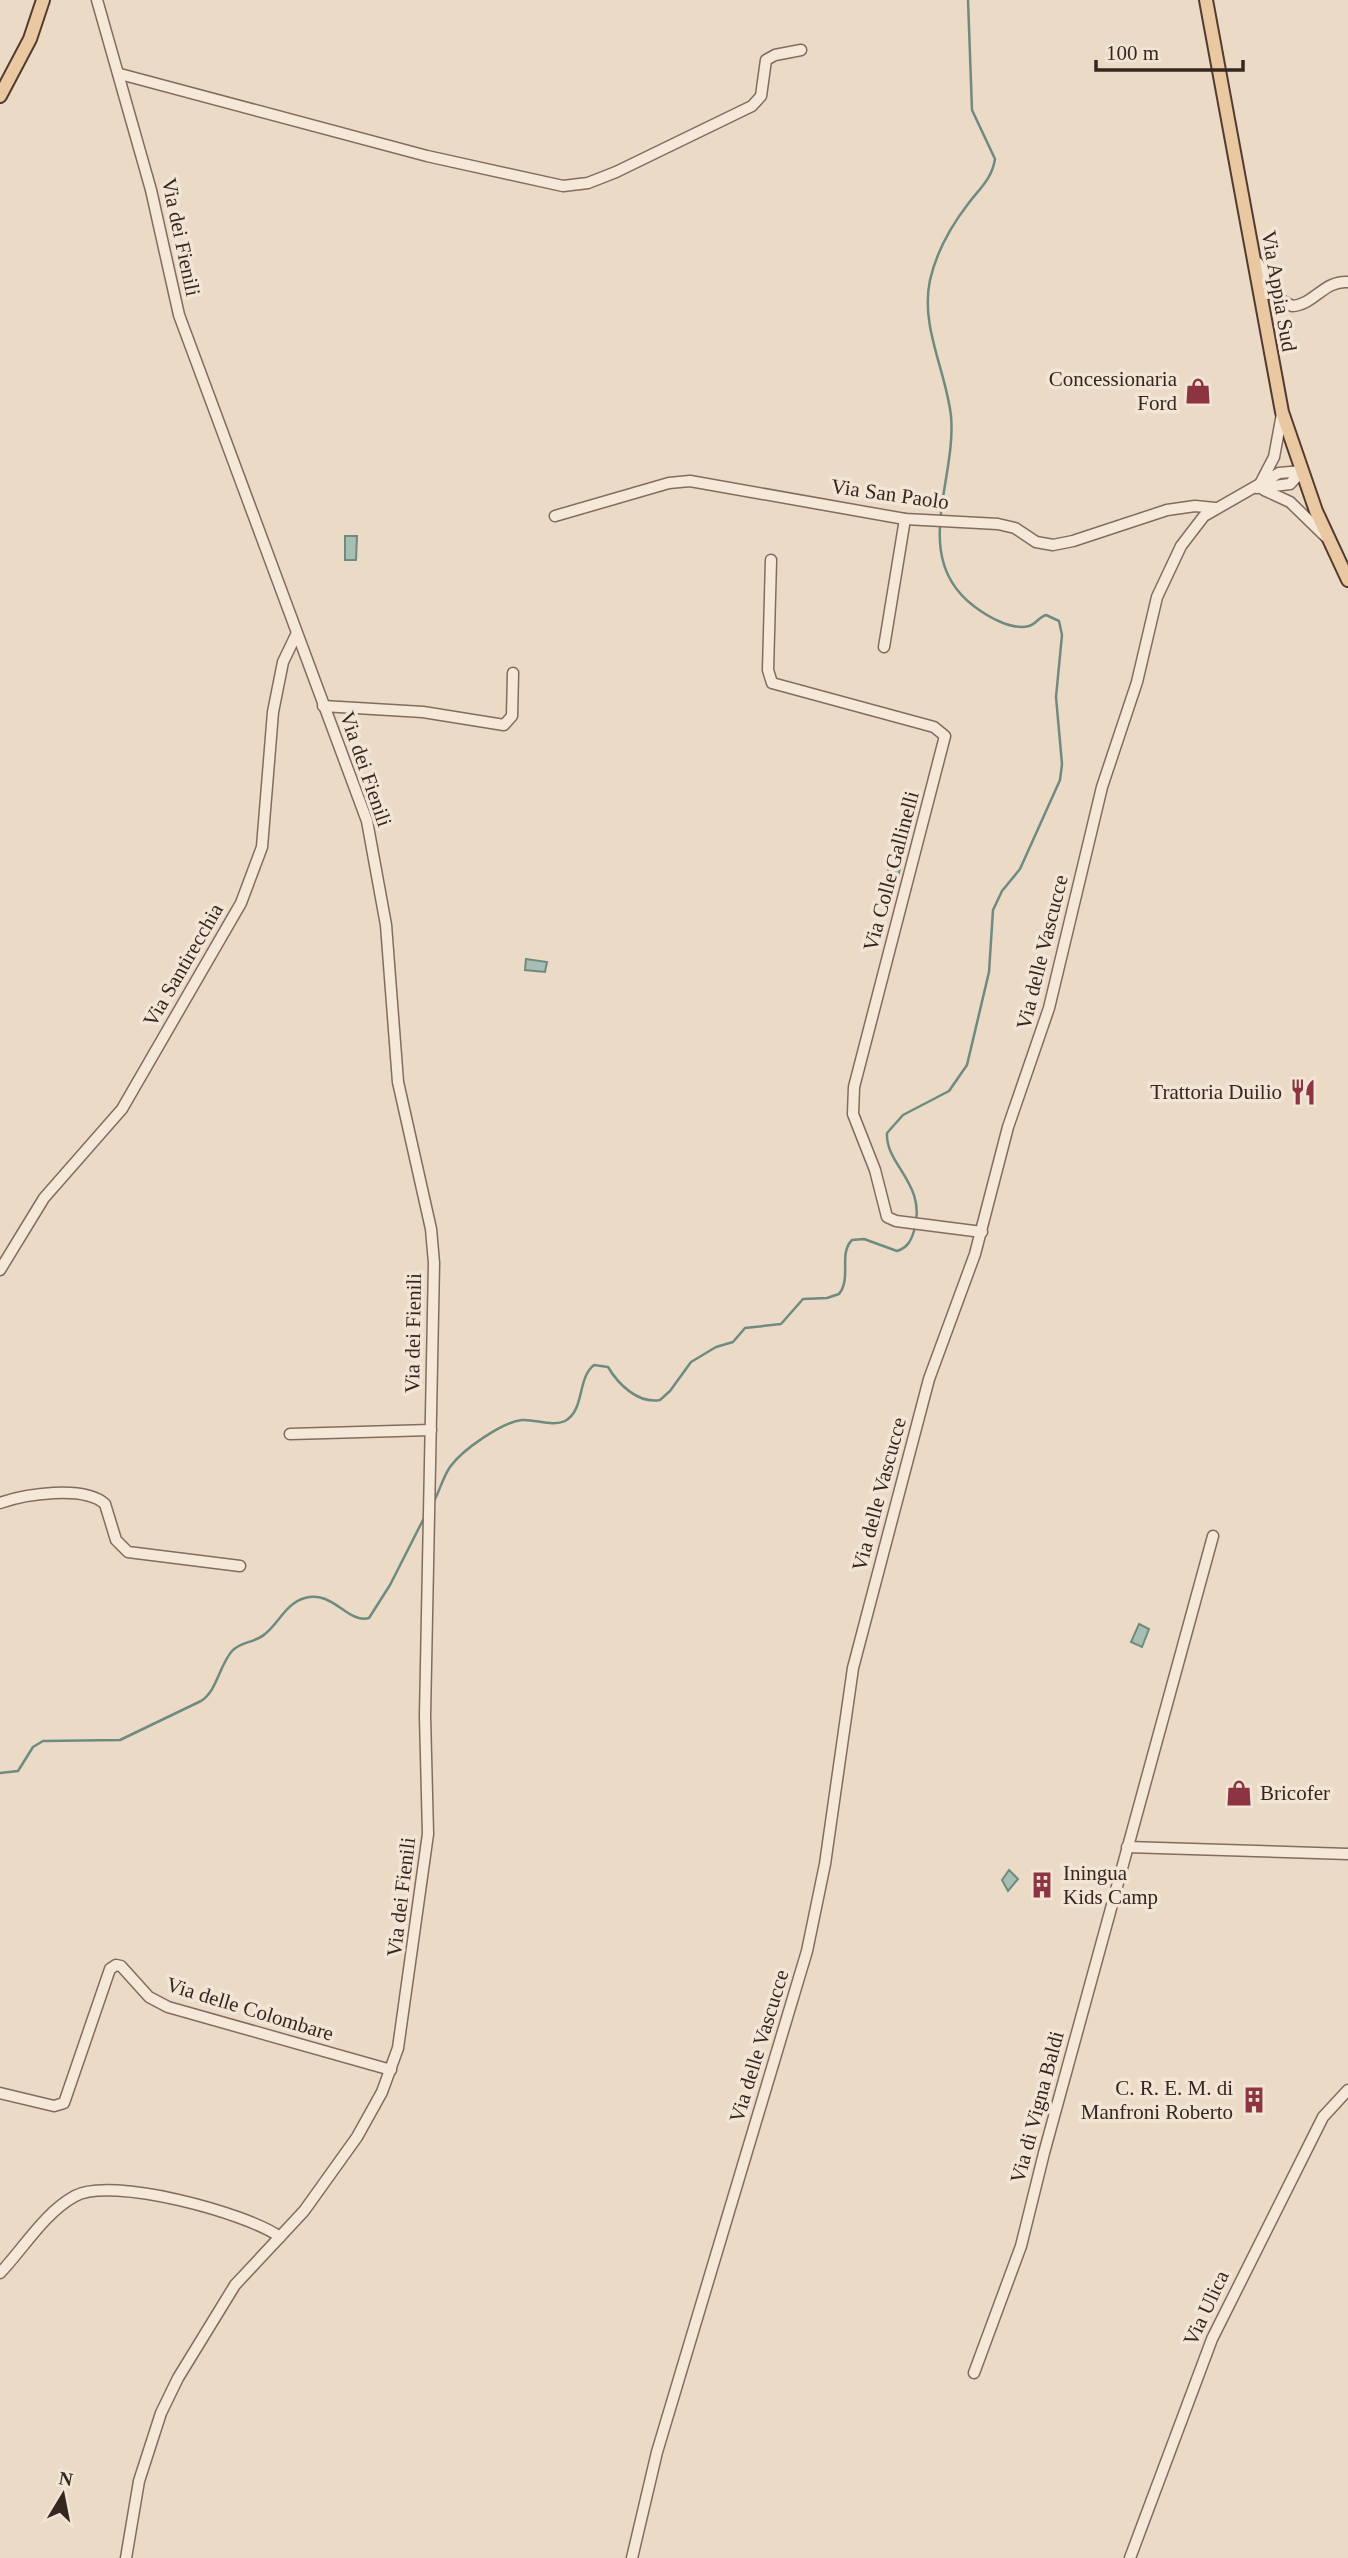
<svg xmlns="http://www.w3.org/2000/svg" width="1348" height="2558" viewBox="0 0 1348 2558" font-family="Georgia,serif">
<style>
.water{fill:#a7beb4;stroke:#6f8b80;stroke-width:2}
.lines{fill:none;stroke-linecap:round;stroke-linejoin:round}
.stream{stroke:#6f8b80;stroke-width:2.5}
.minor-casing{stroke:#836c5e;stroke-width:13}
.major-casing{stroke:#523c31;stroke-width:16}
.minor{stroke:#f5e8d9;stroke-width:10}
.major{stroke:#e9c8a2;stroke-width:12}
.labels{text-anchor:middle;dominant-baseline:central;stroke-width:7;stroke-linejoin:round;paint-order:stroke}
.street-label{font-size:21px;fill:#352720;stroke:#f2e5d5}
.poi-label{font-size:21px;fill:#352720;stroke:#f2e5d5;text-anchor:end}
</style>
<rect width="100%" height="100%" fill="#eadac6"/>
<g class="water">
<path d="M345,536H357L356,560H345Z"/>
<path d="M891,855L902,857L898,878L887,876Z"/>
<path d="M526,959L547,962L545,972L525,970Z"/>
<path d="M1139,1624L1149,1629L1142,1647L1131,1642Z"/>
<path d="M1009,1870L1018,1879L1008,1891L1002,1880Z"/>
</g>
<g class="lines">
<g class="stream">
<path d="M434,1501C440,1490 443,1477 450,1467C462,1450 502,1422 522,1420C535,1419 553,1427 565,1421C585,1410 577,1378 594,1365L608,1367C618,1384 638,1404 660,1400L670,1391L691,1362L716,1347L733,1342L745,1328L781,1324L803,1299L827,1298L839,1294C852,1278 838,1254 852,1240L864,1239L897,1251C907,1248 911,1241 914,1231C928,1184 885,1165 887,1133L903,1115L949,1091L967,1065L989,972L993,910L1002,891L1020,869L1060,780L1062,764L1056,697L1062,635L1059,621L1046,615C1039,617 1036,624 1029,626C1012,631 987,616 975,607C909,558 957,481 951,416C946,371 920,326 930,280C936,254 951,226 968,204C979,189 992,179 995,159L972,110L968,0"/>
<path d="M0,1773L18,1771L33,1747L43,1741L120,1740L201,1701C217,1691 219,1666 232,1651C241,1641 255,1643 265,1634C279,1623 286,1603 305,1598C333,1590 348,1624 369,1618L390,1585L425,1516"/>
</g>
<g class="minor-casing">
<g id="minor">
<path d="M97,0L151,190L179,315L367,821L386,925L398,1082L431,1229L434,1263L425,1716L428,1834L398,2048L382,2092L357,2137L304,2211L235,2285L178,2378L161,2413L139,2481L126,2558"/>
<path d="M120,74L427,156L563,186L588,183L616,172L752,106L761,96L766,60L775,55L801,50"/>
<path d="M1258,263L1274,296L1292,306C1314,305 1324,280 1348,282"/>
<path d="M1261,482L1274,457L1282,414"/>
<path d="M1264,490L1290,502L1326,537"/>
<path d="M555,516L669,483L690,481L905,519L998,524L1015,528L1036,542L1053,545L1073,541L1167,510L1195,506L1215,508"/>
<path d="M771,560L768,670L772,683L934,727L945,736L854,1087L853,1114L875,1170L887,1217L896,1221L982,1232"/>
<path d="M884,647L905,519"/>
<path d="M323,706L423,712L504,725L512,716L513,673"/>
<path d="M0,1270L44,1198L122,1109L241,903L262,847L273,712L283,662L296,635"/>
<path d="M290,1434L431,1430"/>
<path d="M0,1503C25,1494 84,1485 105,1504L116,1540L128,1552L240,1566"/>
<path d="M1127,1847L1348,1854"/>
<path d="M0,2093L54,2106L64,2103L110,1969L116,1965L121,1966L149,1997L168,2007L391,2070"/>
<path d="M0,2273C24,2248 44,2213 75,2196C111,2176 247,2213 280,2237"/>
<path d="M974,2373L1021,2246L1044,2153L1213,1536"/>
<path d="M632,2558L657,2452L807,1951L825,1864L853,1668L929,1379L975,1254L1008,1127L1049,1008L1102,787L1137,682L1157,597L1181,546L1204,516L1279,473L1302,471L1290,484L1257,488"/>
<path d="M1130,2558L1212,2339L1323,2117L1348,2090"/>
</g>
</g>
<g class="major-casing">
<g id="major">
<path d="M1206,0L1282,412L1316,511L1348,580"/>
<path d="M0,96L30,39L43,0"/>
</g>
</g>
<use href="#minor" class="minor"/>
<use href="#major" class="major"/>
</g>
<defs>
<g id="shop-bare" transform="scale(2.1)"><path d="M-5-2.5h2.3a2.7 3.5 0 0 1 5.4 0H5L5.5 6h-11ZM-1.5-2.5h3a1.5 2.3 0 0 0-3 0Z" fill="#8c3442" stroke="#f2e5d5" stroke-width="2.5" paint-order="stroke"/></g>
<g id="restaurant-bare" transform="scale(2.1)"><path d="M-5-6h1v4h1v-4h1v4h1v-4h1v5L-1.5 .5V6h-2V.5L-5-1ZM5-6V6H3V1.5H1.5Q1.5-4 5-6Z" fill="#8c3442" stroke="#f2e5d5" stroke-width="2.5" paint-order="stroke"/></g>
<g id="building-bare" transform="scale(2.1)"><path d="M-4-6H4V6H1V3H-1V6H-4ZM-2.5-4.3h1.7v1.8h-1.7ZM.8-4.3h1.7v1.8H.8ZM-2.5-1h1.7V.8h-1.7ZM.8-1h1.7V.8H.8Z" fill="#8c3442" stroke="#f2e5d5" stroke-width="2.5" paint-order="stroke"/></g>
</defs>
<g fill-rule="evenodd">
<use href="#shop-bare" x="1198" y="391"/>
<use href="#restaurant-bare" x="1303" y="1092"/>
<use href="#shop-bare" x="1239" y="1793"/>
<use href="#building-bare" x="1042" y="1885"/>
<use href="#building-bare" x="1254" y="2100"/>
</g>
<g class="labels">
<g class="street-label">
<text transform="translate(181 237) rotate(78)">Via dei Fienili</text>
<text transform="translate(1279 291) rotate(80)">Via Appia Sud</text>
<text transform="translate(890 494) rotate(8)">Via San Paolo</text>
<text transform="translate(366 769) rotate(71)">Via dei Fienili</text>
<text transform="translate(891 871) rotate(-75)">Via Colle Gallinelli</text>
<text transform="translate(1042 952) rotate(-76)">Via delle Vascucce</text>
<text transform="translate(183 965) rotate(-60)">Via Santirecchia</text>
<text transform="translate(413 1333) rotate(-89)">Via dei Fienili</text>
<text transform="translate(879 1494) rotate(-75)">Via delle Vascucce</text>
<text transform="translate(401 1897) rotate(-83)">Via dei Fienili</text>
<text transform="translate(250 2009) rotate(17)">Via delle Colombare</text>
<text transform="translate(759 2046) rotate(-73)">Via delle Vascucce</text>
<text transform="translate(1037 2107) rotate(-75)">Via di Vigna Baldi</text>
<text transform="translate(1206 2308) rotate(-65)">Via Ulica</text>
</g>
<g class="poi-label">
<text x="1177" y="379">Concessionaria<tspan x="1177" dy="24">Ford</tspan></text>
<text x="1282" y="1092">Trattoria Duilio</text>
<text x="1260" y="1793" text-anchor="start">Bricofer</text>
<text x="1063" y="1873" text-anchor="start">Iningua<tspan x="1063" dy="24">Kids Camp</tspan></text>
<text x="1233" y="2088">C. R. E. M. di<tspan x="1233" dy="24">Manfroni Roberto</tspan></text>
</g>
</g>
<g transform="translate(63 2495) rotate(10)" stroke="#f2e5d5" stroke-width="5" paint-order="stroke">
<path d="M0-5L12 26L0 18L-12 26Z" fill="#352720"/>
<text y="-10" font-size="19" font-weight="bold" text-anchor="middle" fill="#352720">N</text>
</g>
<path d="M1096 60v10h147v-10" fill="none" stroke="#352720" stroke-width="3.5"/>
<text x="1106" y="60" font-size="21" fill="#352720" stroke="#f2e5d5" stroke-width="5" paint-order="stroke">100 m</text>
</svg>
